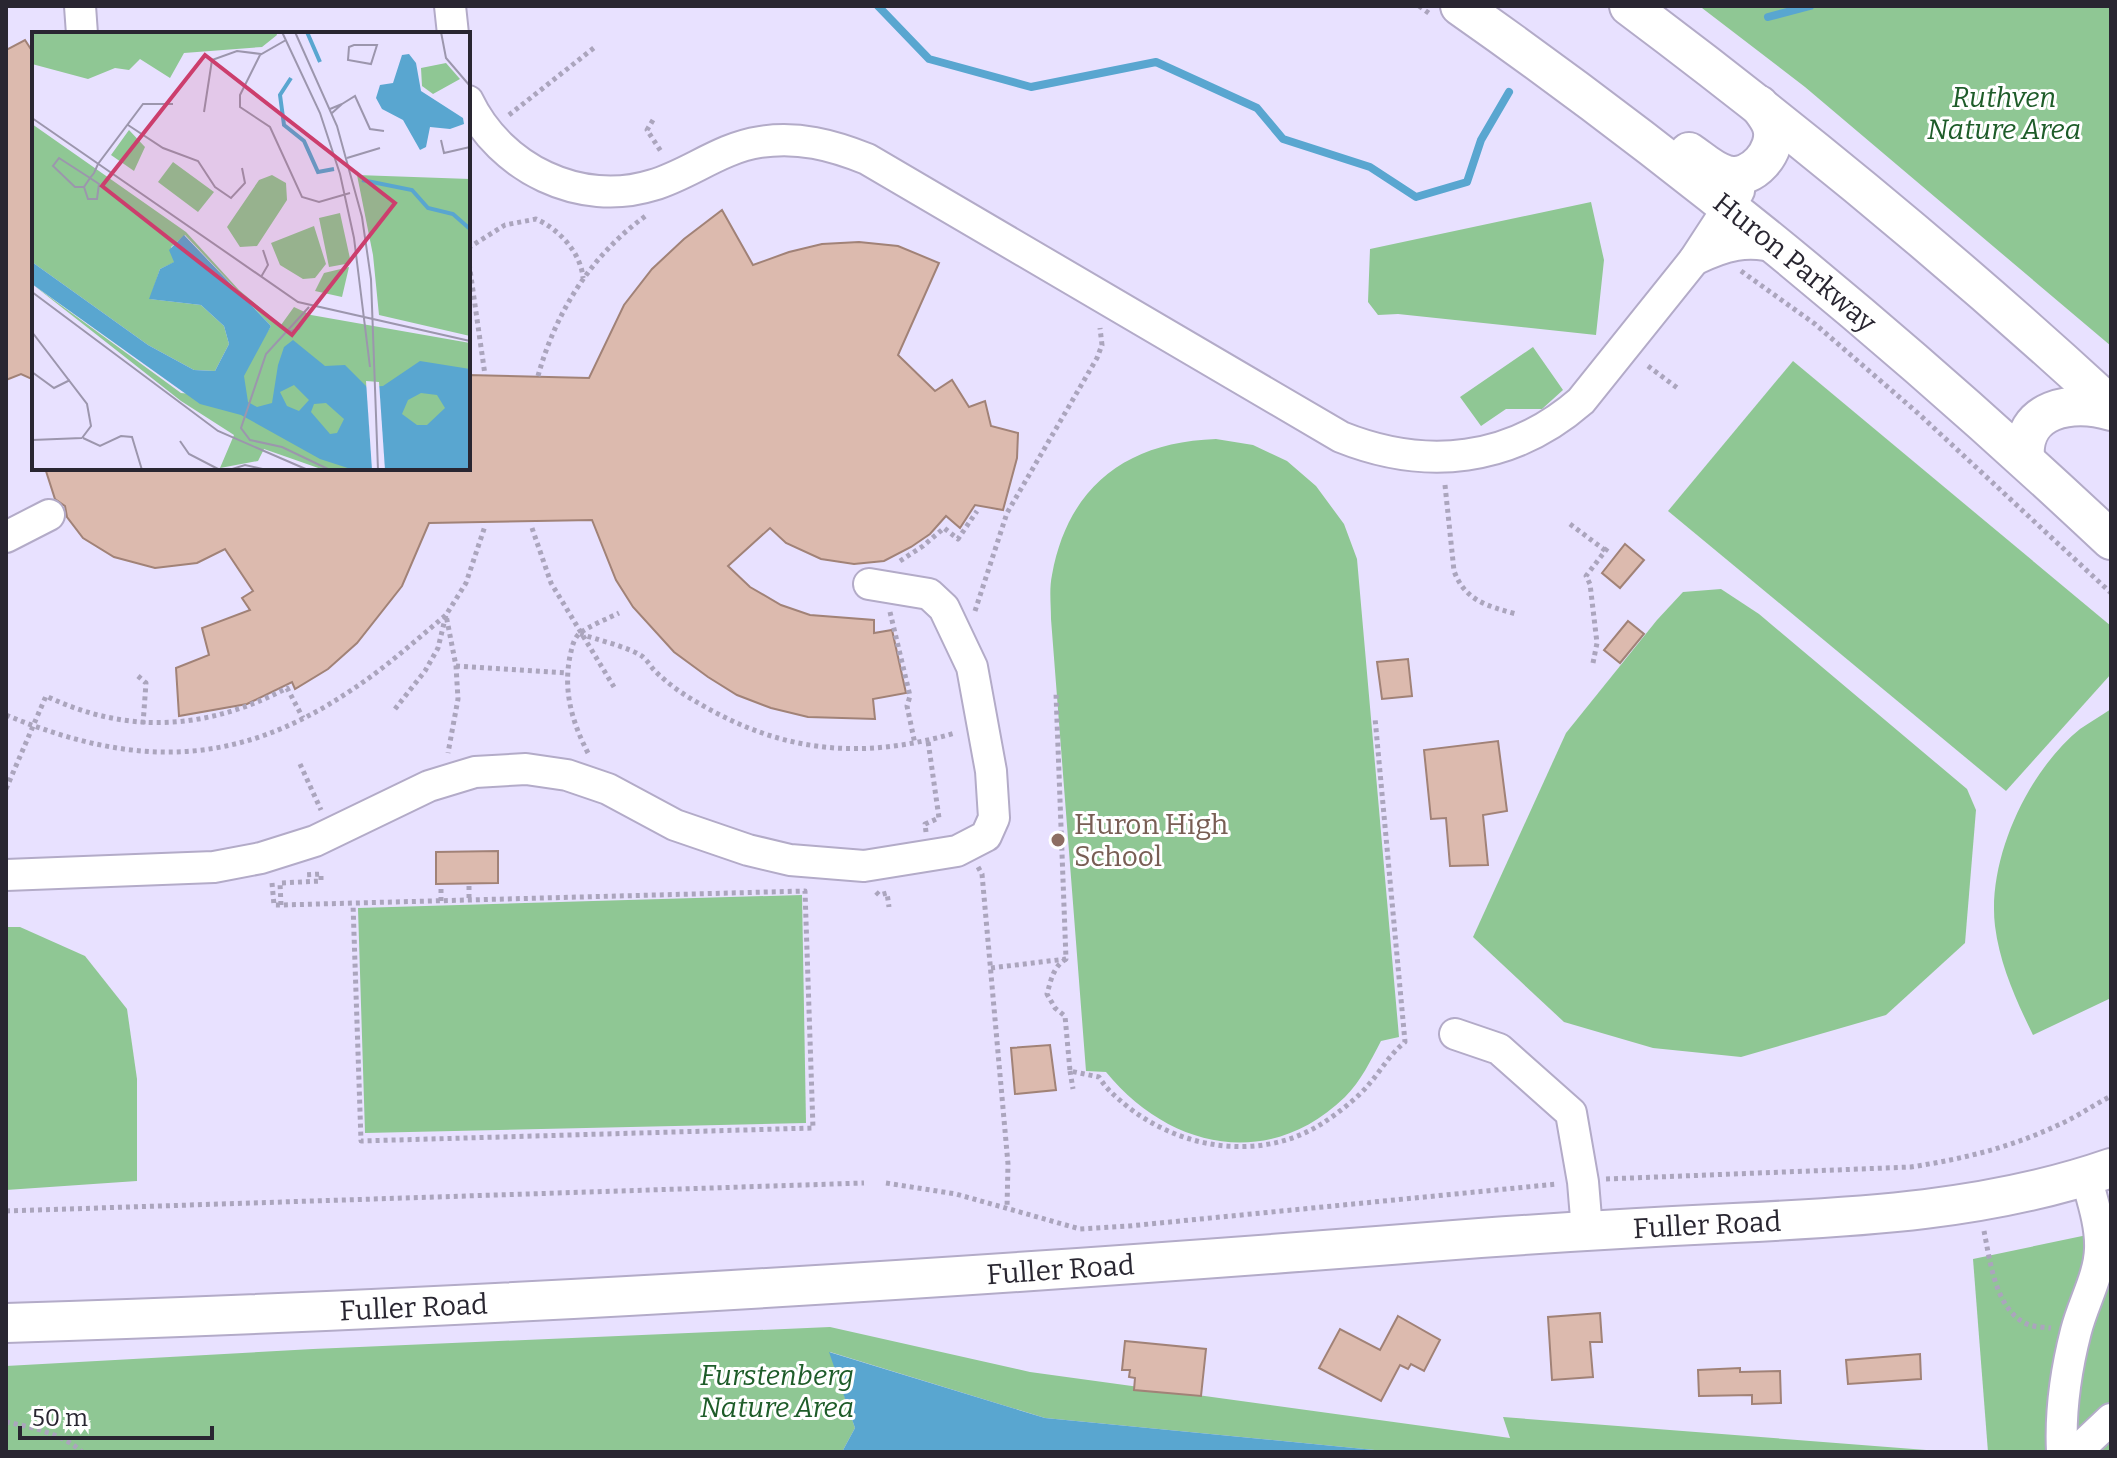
<svg xmlns="http://www.w3.org/2000/svg" width="2117" height="1458" viewBox="0 0 2117 1458" font-family="Bitter,serif">
<style>
.green{fill:#8fc794}
.water{fill:#59a6d0}
.lines{fill:none;stroke-linecap:round;stroke-linejoin:round}
.stream{stroke:#59a6d0;stroke-width:8}
.building{fill:#dcbaae;stroke:#a18277;stroke-width:2}
.minor-casing{stroke:#b3abc8;stroke-width:34}
.major-casing{stroke:#b3abc8;stroke-width:42}
.path{stroke:#aba5bd;stroke-width:5;stroke-dasharray:4 4;stroke-linecap:butt}
.minor{stroke:#fff;stroke-width:30}
.major{stroke:#fff;stroke-width:38}
.education-dot{fill:#8d6e63;stroke:#fff;stroke-width:3}
.labels{text-anchor:middle;dominant-baseline:central;stroke-width:6;stroke-linejoin:round;paint-order:stroke}
.park-label{font-size:28px;font-style:italic;fill:#1e5c29;stroke:#fff}
.street-label{font-size:28px;fill:#292631;stroke:#fff}
.education-label{font-size:28px;fill:#785e54;stroke:#fff;text-anchor:start}
.inset-river{fill:none;stroke:#59a6d0;stroke-width:4}
.inset-road{fill:none;stroke:#9c96ad;stroke-width:2}
.view{fill:#cc3e6d;fill-opacity:0.15;stroke:#cc3e6d;stroke-width:4}
.inset-edge{fill:none;stroke:#292631;stroke-width:4}
</style>
<rect width="100%" height="100%" fill="#e8e1ff"/>
<g class="green">
<path d="M1705,6H2111V346L1805,87L1702,8Z"/>
<path d="M1591,202L1604,260L1596,335L1398,314L1378,315L1368,302L1370,249Z"/>
<path d="M1533,347L1563,390L1542,409H1506L1481,426L1460,397Z"/>
<path d="M1793,361L2111,626V674L2006,791L1668,511Z"/>
<path d="M1216,439L1253,445L1287,461L1316,486L1344,524L1357,559L1399,1037L1381,1041C1371,1060 1361,1081 1345,1097C1269,1171 1169,1149 1106,1072L1086,1071L1051,619C1051,605 1049,589 1052,575C1068,486 1127,442 1216,439Z"/>
<path d="M1721,589L1759,614L1967,789L1976,810L1965,943L1886,1015L1741,1057L1653,1048L1564,1022L1473,937L1566,733L1657,620L1683,592Z"/>
<path d="M2111,709V998L2033,1035C2016,1000 2000,965 1995,926C1987,859 2028,771 2080,729C2090,722 2101,716 2111,709Z"/>
<path d="M802,895L806,1123L365,1133L358,908Z"/>
<path d="M6,927H20L85,956L127,1009L137,1079V1181L6,1190Z"/>
<path d="M2111,1230V1452H1988L1973,1259Z"/>
<path d="M830,1327L1030,1372L1510,1438L1503,1417L1952,1452H1395L1045,1418L830,1352L855,1428L842,1452H6V1366L313,1349Z"/>
</g>
<path class="water" d="M829,1352L1045,1418L1395,1452H842L855,1428Z"/>
<g class="lines">
<g class="stream">
<path d="M878,6L929,59L1031,87L1156,62L1257,108L1283,139L1370,167L1416,197L1467,182L1481,140L1509,92"/>
<path d="M1768,17L1810,6"/>
</g>
</g>
<g class="building">
<path d="M25,40L34,54V380L21,374L6,380V50Z"/>
<path d="M722,210L753,265L789,252L822,244L859,242L898,246L939,263L898,355L935,391L952,380L969,407L985,401L991,426L1018,433L1017,458L1003,510L975,505L960,528L946,516L930,534L911,547L884,561L854,564L821,559L786,543L770,528L728,566L750,587L781,605L810,615L874,620V633L892,630L906,693L873,699L875,719L808,717L771,708L737,695L708,677L674,652L633,607L616,580L592,520L429,523L402,586L357,643L328,669L295,689L292,682L247,704L179,716L176,668L209,655L202,628L250,610L242,598L253,591L225,549L197,563L155,568L114,557L83,538L67,517L65,506L55,499L45,468H468V375L589,378L624,305L652,269L684,239Z"/>
<path d="M1625,544L1644,560L1620,588L1602,573Z"/>
<path d="M1628,621L1644,634L1620,663L1604,650Z"/>
<path d="M1408,659L1412,696L1382,699L1377,662Z"/>
<path d="M1498,741L1507,811L1483,815L1488,865L1450,866L1446,818L1431,819L1424,750Z"/>
<path d="M498,851V883L436,884V852Z"/>
<path d="M1050,1045L1056,1090L1015,1094L1011,1048Z"/>
<path d="M1600,1313L1602,1342H1590L1593,1377L1552,1380L1548,1317Z"/>
<path d="M1398,1316L1440,1340L1424,1371L1411,1364L1408,1369L1400,1365L1381,1401L1319,1368L1340,1329L1380,1350Z"/>
<path d="M1125,1341L1206,1349L1201,1396L1134,1390L1135,1378L1129,1377L1130,1370H1122Z"/>
<path d="M1920,1354L1921,1379L1848,1384L1846,1360Z"/>
<path d="M1740,1368V1372L1780,1371L1781,1403L1752,1404V1395L1699,1396L1698,1370Z"/>
</g>
<g class="lines">
<g class="minor-casing">
<g id="minor">
<path d="M80,6L82,34"/>
<path d="M450,6L453,34"/>
<path d="M468,101C500,168 580,208 653,185C690,174 720,148 760,142C798,136 832,145 867,159L1341,437C1426,471 1511,462 1581,401L1694,260L1739,191"/>
<path d="M1694,260C1725,245 1747,239 1780,248"/>
<path d="M6,537L49,515"/>
<path d="M6,875L214,867L261,858L315,841L429,786L475,772L526,769L567,775L608,789L675,825L748,850L790,860L864,866L957,851L986,836L994,818L991,771L972,667L944,608L929,594L869,584"/>
<path d="M1455,1034L1499,1049L1571,1113L1583,1182L1587,1230"/>
<path d="M2062,1452C2060,1412 2066,1370 2076,1331C2083,1303 2099,1277 2100,1249C2101,1225 2092,1199 2086,1177"/>
<path d="M2076,1452L2111,1419"/>
</g>
</g>
<g class="major-casing">
<g id="major">
<path id="s1" d="M1460,6C1691,168 1906,347 2111,540"/>
<path d="M1629,6C1796,131 1957,264 2111,406"/>
<path d="M1689,152C1701,160 1713,172 1727,175C1752,182 1779,150 1772,127C1770,119 1763,111 1759,105"/>
<path d="M2025,459C2020,408 2073,399 2111,411"/>
<path id="s2" d="M6,1323C498,1308 989,1277 1480,1238C1565,1232 1649,1227 1734,1223C1862,1217 1990,1210 2111,1168"/>
</g>
</g>
<g class="path">
<path d="M1419,6L1430,14"/>
<path d="M509,115L595,47"/>
<path d="M653,120L647,130L662,153"/>
<path d="M468,248L505,225L536,219C559,229 581,253 583,278"/>
<path d="M468,256L485,375"/>
<path d="M1741,271L1815,324L1920,415L2111,593"/>
<path d="M1648,366L1680,390"/>
<path d="M538,376C556,311 592,254 647,215"/>
<path d="M1445,485L1454,571C1465,601 1488,606 1516,614"/>
<path d="M1570,524L1606,551"/>
<path d="M532,528L551,583L614,687"/>
<path d="M900,561L923,546L944,528L958,539L977,511"/>
<path d="M975,611L1007,513L1097,358L1102,345L1100,328"/>
<path d="M890,612L910,696L907,706L915,744"/>
<path d="M580,634C595,639 632,648 643,657C648,661 651,667 655,671C668,684 684,695 700,704C784,753 862,760 955,733"/>
<path d="M1593,663L1597,643L1590,584L1586,576L1609,546"/>
<path d="M456,666L567,673"/>
<path d="M138,676L146,683L143,724"/>
<path d="M395,709L425,671L438,648L446,615L466,583L485,526"/>
<path d="M6,715C132,767 234,769 350,691C384,669 415,641 446,615L456,666L458,699L448,753"/>
<path d="M588,753C572,722 563,691 570,656C572,648 573,639 580,633C589,626 609,618 619,613"/>
<path d="M300,764L321,810"/>
<path d="M6,789L46,696C128,735 207,730 287,688L303,718"/>
<path d="M926,832L925,824L939,818L928,741"/>
<path d="M978,867L982,874L1008,1164L1007,1208"/>
<path d="M272,883L274,905H281L805,891L813,1128L361,1141L353,904"/>
<path d="M469,886V900"/>
<path d="M876,892L879,895L887,893L889,907"/>
<path d="M441,901V887"/>
<path d="M281,905L280,883L321,881V874L305,875"/>
<path d="M1066,959C1053,967 1051,980 1047,994L1055,1008L1065,1016L1070,1071L1099,1077C1107,1090 1116,1097 1128,1107C1183,1150 1262,1162 1323,1123C1338,1113 1358,1098 1370,1083C1382,1069 1390,1054 1405,1042L1375,718"/>
<path d="M991,968L1066,959L1056,694"/>
<path d="M1070,1071L1073,1089"/>
<path d="M1606,1179L1911,1167C1962,1159 2009,1148 2056,1126C2075,1118 2092,1106 2111,1096"/>
<path d="M886,1183L956,1194L1080,1229L1129,1226L1557,1184"/>
<path d="M6,1211L864,1183"/>
<path d="M1984,1231C1990,1260 1995,1308 2025,1323C2032,1327 2043,1327 2051,1328"/>
<path d="M6,1422C32,1427 63,1434 82,1452"/>
</g>
<use href="#minor" class="minor"/>
<use href="#major" class="major"/>
</g>
<circle class="education-dot" cx="1058" cy="840" r="8"/>
<g class="labels">
<g class="park-label">
<text x="2004" y="97">Ruthven<tspan x="2004" dy="32">Nature Area</tspan></text>
<text x="777" y="1375">Furstenberg<tspan x="777" dy="32">Nature Area</tspan></text>
</g>
<g class="street-label">
<text stroke="none"><textPath href="#s1" startOffset="422">Huron Parkway</textPath></text>
<text stroke="none"><textPath href="#s2" startOffset="1704">Fuller Road</textPath></text>
<text stroke="none"><textPath href="#s2" startOffset="1056">Fuller Road</textPath></text>
<text stroke="none"><textPath href="#s2" startOffset="408">Fuller Road</textPath></text>
</g>
<g class="education-label">
<text x="1074" y="824">Huron High<tspan x="1074" dy="32">School</tspan></text>
</g>
</g>
<g transform="translate(32 32)">
<rect width="438" height="438" fill="#e8e1ff"/>
<path d="M0,0H244L245,3L230,15L152,21L138,46L108,27L97,38L83,36L56,47L0,32ZM414,31L428,47L401,62L390,54L389,36ZM0,92L154,200L207,258L249,293L262,275L279,283L438,311V438H292L232,417L226,429L188,436L202,403L149,369L0,252L149,361L213,367L210,354L185,345L196,325L217,329L239,294L153,203L139,215L143,230L128,237L118,267L169,273L192,294L197,312L183,339L162,338L116,313L0,230ZM97,98L113,115L102,139L79,123ZM141,130L182,160L166,180L126,150ZM240,143L254,151L255,168L225,214L208,215L195,195L227,148ZM325,143L438,147V304L347,283L341,223ZM308,181L319,231L297,235L287,186ZM282,194L294,232L283,246L271,247L248,233L239,211ZM317,235L310,265L283,259L292,241Z" fill="#8fc794"/>
<path d="M377,22L384,31L389,59L431,86L432,92L418,97L398,95L394,115L388,118L371,88L350,77L344,66L348,53L361,51L370,23ZM152,203L239,294L212,344L216,370L225,375L240,371L246,333L252,315L261,308L293,334L313,333L335,355L351,354L388,329L438,337V438H322L288,427L209,383L168,372L0,252V230L116,313L162,338L183,339L197,312L192,294L169,273L117,267L128,237L142,230L137,218ZM262,353L277,368L267,379L255,374L248,360ZM389,361L405,363L413,376L395,393H385L370,382L376,368ZM294,371L312,387L305,401L298,402L279,380L282,372Z" fill="#59a6d0" fill-rule="evenodd"/>
<path d="M334,349L347,350L353,438H340Z" fill="#e8e1ff"/>
<path class="inset-river" d="M275,0L288,30M259,46L248,63L252,93L272,109L286,140L302,137M330,148L380,158L396,176L421,182L438,197"/>
<path class="inset-road" d="M250,0L288,81L308,142L322,206L338,335M263,0L305,94L330,185L339,247L346,438M409,0L414,26L438,54M254,8L228,23L208,63V75L238,95L270,165L287,170L318,161M322,13H345L339,32L316,28L317,15ZM310,72L323,64L338,97L352,99M298,77L310,72L300,81M172,80L180,28L205,19L229,22M0,86L266,270L438,309M96,93L131,116L166,129L183,155L199,166L213,151L210,136M409,108L412,121L438,115M315,126L348,116M52,155H43L21,134L27,126L58,146L67,152L65,167H56L52,155L58,146L62,141L66,132L111,72H141M229,245L236,233L231,218M0,260L186,399L276,438M277,275L234,322L209,396L218,408L250,415L298,438M0,300L55,372L59,394L50,406M255,300L267,297L274,286M0,340L22,356L38,348M51,406L68,414L89,404L100,405L110,438M0,408L50,406M148,409L157,422L188,438M197,438L213,433L235,438"/>
<path class="view" d="M173,23L363,171L260,303L70,154Z"/>
<rect width="438" height="438" class="inset-edge"/>
</g>
<rect width="2117" height="1458" fill="none" stroke="#292631" stroke-width="16"/>
<path d="M20 1426v12h192v-12" fill="none" stroke="#292631" stroke-width="4"/>
<text x="32" y="1426" font-size="24" fill="#292631" stroke="#ffffff" stroke-width="6" paint-order="stroke">50 m</text>
</svg>
